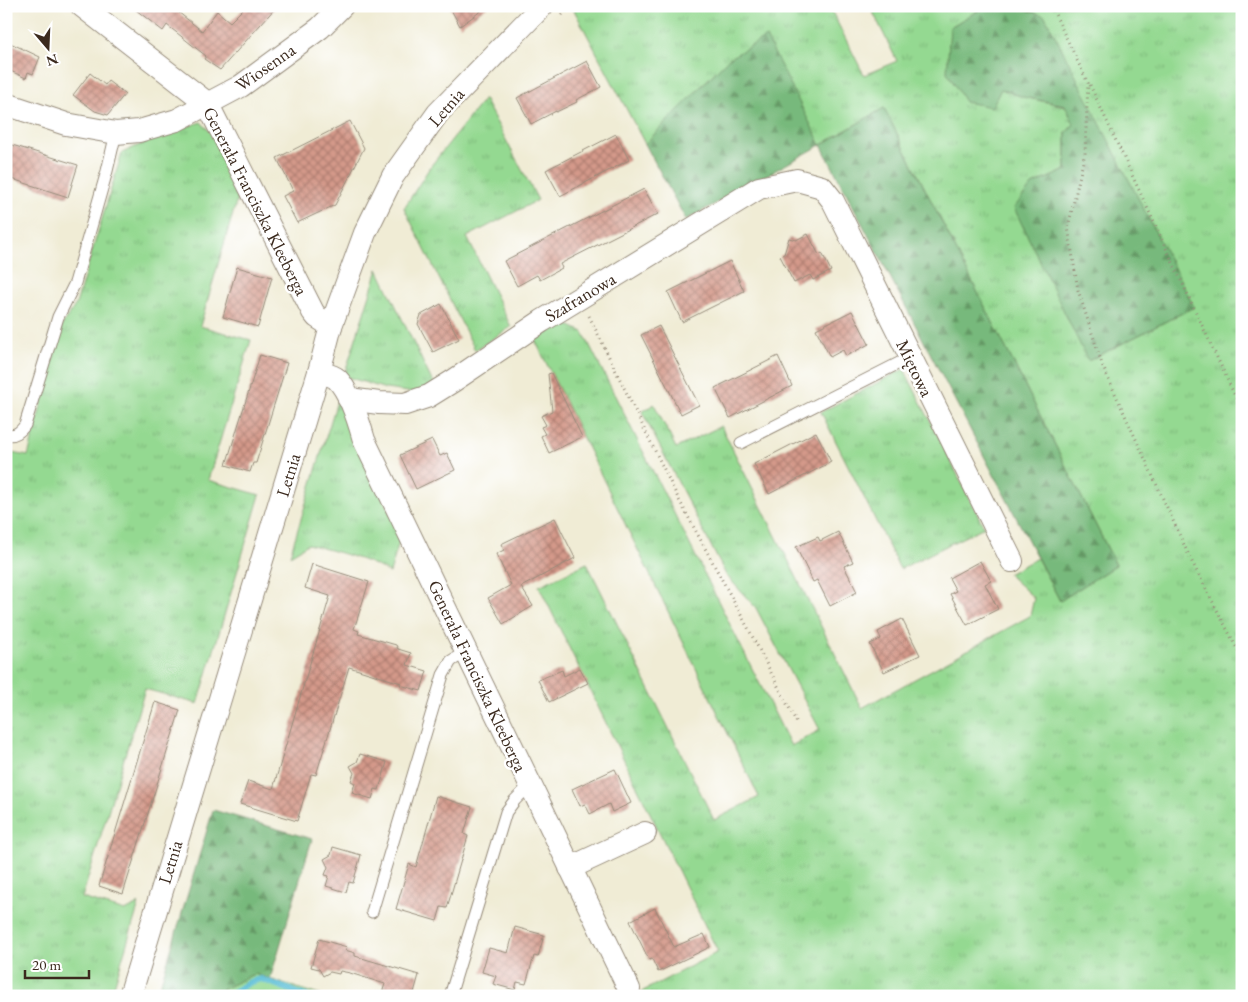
<svg xmlns="http://www.w3.org/2000/svg" width="1248" height="1002" viewBox="0 0 1248 1002" font-family="'EB Garamond',serif">
<style>
.grass{fill:url(#grass-tufts);stroke:#688258}
.forest{fill:url(#forest-firs);stroke:#59724c}
.lines{fill:none;stroke-linecap:round;stroke-linejoin:round}
.stream{stroke:#58bdd6;stroke-width:6}
.building{fill:url(#building-cross-hatch)}
.lane-casing{stroke:#968b7a;stroke-width:13}
.street-casing{stroke:#968b7a;stroke-width:24}
.path{stroke:#968b7a;stroke-width:3;stroke-dasharray:1 4;stroke-linecap:butt}
.lane{stroke:#fff;stroke-width:11}
.street{stroke:#fff;stroke-width:22}
.labels{text-anchor:middle;dominant-baseline:central;stroke-width:5;stroke-linejoin:round;paint-order:stroke}
.street-label{font-size:18px;fill:#3b2a1e;stroke:#fff}
</style>
<defs>
<pattern id="grass-tufts" width="24" height="20" patternUnits="userSpaceOnUse" patternTransform="scale(1.25)"><rect width="24" height="20" fill="#94d991"/><path d="M3 7l-1-3M5 7V3M7 7l1-3M15 17l-1-3M17 17v-4M19 17l1-3" fill="none" stroke="#80ba7d"/></pattern>
<pattern id="forest-firs" width="22" height="20" patternUnits="userSpaceOnUse" patternTransform="scale(1.25)"><rect width="22" height="20" fill="#77b97b"/><path d="M5 1l3.5 6h-7zM16 11l3.5 6h-7z" fill="#639764"/></pattern>
<pattern id="building-cross-hatch" width="8" height="8" patternUnits="userSpaceOnUse" patternTransform="scale(1.25)"><rect width="8" height="8" fill="#d4998a"/><path d="M0 0l8 8M0 8l8-8" fill="none" stroke="#ad7d70"/></pattern>
</defs>
<rect width="100%" height="100%" fill="#fff"/>
<filter id="ink" filterUnits="userSpaceOnUse"><feTurbulence type="fractalNoise" baseFrequency=".02" numOctaves="2"/><feDisplacementMap in="SourceGraphic" scale="10" xChannelSelector="R" yChannelSelector="G"/><feConvolveMatrix kernelMatrix="1 2 1 2 8 2 1 2 1" color-interpolation-filters="sRGB"/></filter>
<filter id="wash" filterUnits="userSpaceOnUse"><feTurbulence type="fractalNoise" baseFrequency=".0096" numOctaves="4" result="noise"/><feDisplacementMap in="SourceGraphic" scale="20" xChannelSelector="R" yChannelSelector="G"/><feGaussianBlur stdDeviation="1.12" result="paint"/><feColorMatrix in="noise" values="0 0 0 0 0 0 0 0 0 0 0 0 0 0 0 0 0 1.4 0 .05"/><feComposite in="paint" operator="in"/></filter>
<g filter="url(#wash)">
<rect width="100%" height="100%" fill="#f0ecd5"/>
<g class="grass">
<path d="M578,6H829L864,75L897,61L870,6H986L950,27L1001,89L1023,97L1065,106L1074,124L1066,133V170L1032,185L1088,361L1194,307L1026,9L1016,6H1242V996H639L643,991L718,952L539,586L587,563L714,820L759,797L535,340L564,323L583,332L791,746L820,730L756,608L726,575L642,412L654,404L676,448L721,426L862,708L1030,616L1034,598L1008,574L1037,558L1060,601L1116,565L884,108L821,145L728,59L645,144L574,10Z"/>
<path d="M484,99L538,200L467,237L511,327L475,350L404,208L430,167Z"/>
<path d="M201,122L213,135L241,186L200,326L251,340L208,480L260,495L198,704L145,689L82,898L125,911L139,904L111,996H6V452L28,456L62,325L76,304L122,153L157,137Z"/>
<path d="M378,269L431,379L435,384L415,393L386,389L344,376Z"/>
<path d="M904,369L984,527L900,569L821,412Z"/>
<path d="M337,401L401,535L390,573C365,558 336,552 308,544L290,555Z"/>
<path d="M254,974L322,996H218L223,989Z"/>
</g>
<g class="forest">
<path d="M986,6H1016L1045,16L1194,307L1088,361L1014,208L1032,185L1066,170V133L1074,124L1065,105L1023,97L1001,89L992,107L965,102L947,72L950,27Z"/>
<path d="M766,37L821,145L884,108L1116,565L1060,601L821,145L686,220L645,144L728,59Z"/>
<path d="M213,810L312,839L270,979L254,974L223,989L218,996H157Z"/>
</g>
<g class="lines">
<path class="stream" d="M227,996L250,982L261,979L306,996"/>
</g>
<g id="blocks">
<g class="building">
<path d="M131,6H183L178,12L202,31L217,11L230,22L246,6H277L220,70L204,59L206,56L167,25L163,31Z"/>
<path d="M449,6H488L460,26Z"/>
<path d="M6,41L40,57L33,74L28,72L26,78L6,69Z"/>
<path d="M587,61L601,87L576,100L577,102L556,112V111L531,124L517,98Z"/>
<path d="M90,73L105,85L108,81L125,94L108,115L95,111L73,95Z"/>
<path d="M350,121L364,148L335,205L297,223L283,196L293,191L277,158Z"/>
<path d="M616,134L629,160L560,196L546,170Z"/>
<path d="M12,145L78,165L68,197L6,177V162Z"/>
<path d="M644,189L658,214L560,264L562,268L540,280L537,275L517,286L504,261Z"/>
<path d="M808,234L819,255L822,253L831,271L813,280L810,275L794,283L780,256L784,254L789,238L796,240Z"/>
<path d="M730,261L744,291L682,322L668,292Z"/>
<path d="M237,267L272,277L258,327L223,317Z"/>
<path d="M441,304L459,339L433,352L418,324L421,315Z"/>
<path d="M852,311L869,344L846,356L843,350L830,357L816,329Z"/>
<path d="M659,326L699,405L681,414L641,335Z"/>
<path d="M260,355L287,363L256,463H253L250,472L226,465Z"/>
<path d="M778,356L792,386L730,418L715,388Z"/>
<path d="M551,373L582,437L549,453L541,436L545,434L541,427L546,425L541,416L552,411L548,374Z"/>
<path d="M816,432L831,462L769,494L754,464Z"/>
<path d="M432,440L440,456L447,453L455,470L416,489L400,455Z"/>
<path d="M555,518L575,558L521,587L533,606L503,624L488,598L511,585L496,554L504,550L501,544Z"/>
<path d="M838,532L853,562L844,566L857,592L830,606L817,580L813,582L796,547L818,537L820,541Z"/>
<path d="M980,561L991,581L985,584L998,609L967,625L950,594L956,591L949,578Z"/>
<path d="M312,564L369,582L354,629L359,631L358,634L396,645L398,649L411,653L407,665L427,671L421,691L400,685L401,683L349,667L316,775L311,774L297,821L240,804L248,781L273,789L295,714L330,596L305,588Z"/>
<path d="M902,619L920,655L884,672L870,644L881,639L878,632Z"/>
<path d="M580,668L588,683L549,702L538,680L562,670L564,676Z"/>
<path d="M155,702L180,710L123,894L99,886Z"/>
<path d="M360,754L387,762L379,790L375,789L372,799L352,793L355,783L351,781L354,773L350,766L357,762Z"/>
<path d="M615,769L631,803L612,812L609,804L590,814L585,804L580,806L572,789Z"/>
<path d="M436,796L472,807L464,834L468,836L447,908L441,907L437,921L396,909L409,864L416,867Z"/>
<path d="M333,847L361,855L353,883L349,882L346,892L326,886L329,876L325,875L328,867L324,859L331,855Z"/>
<path d="M655,908L674,947L704,934L710,947L658,972L652,959L649,960L630,921Z"/>
<path d="M515,927L544,935L538,957L534,956L526,984L517,982L515,990L493,984L496,976L482,972L489,948L508,953Z"/>
<path d="M319,939L347,947L345,950L355,953V956L419,975L413,996H381L385,984L350,973L340,971L339,974L330,972L323,976L319,969L311,967Z"/>
</g>
</g>
</g>
<g filter="url(#ink)">
<use href="#blocks" fill-opacity="0" stroke="#968b7a" stroke-width="1"/>
<g class="lines">
<g class="lane-casing">
<g id="lane">
<path d="M6,434C14,437 21,431 25,425L58,317L75,283L107,171L116,133"/>
<path d="M741,443L909,358"/>
<path d="M372,912L443,675L451,661L467,651"/>
<path d="M450,996L506,812L515,800L530,785"/>
</g>
</g>
<g class="street-casing">
<g id="street">
<path d="M82,6L207,103L313,312L317,317L331,326"/>
<path d="M6,104L66,124L116,133L139,131L177,120L241,86L320,28L342,6"/>
<path d="M319,372C325,374 332,375 337,379C350,392 359,422 364,440L629,989"/>
<path d="M349,399L379,403L405,404L429,396L453,381L542,321L759,188L797,180L822,187L833,201L1012,561"/>
<path d="M570,868L645,833"/>
<path d="M130,996L319,372L331,326L365,233L393,176L438,113L542,6"/>
</g>
</g>
<g class="path">
<path d="M1051,6L1088,83L1085,153L1068,227L1078,290L1103,367L1191,560L1242,658"/>
<path d="M562,15L570,6"/>
<path d="M1090,85L1242,411"/>
<path d="M589,316L678,498L748,628L798,725"/>
</g>
<use href="#lane" class="lane"/>
<use href="#street" class="street"/>
</g>
</g>
<g class="labels">
<g class="street-label">
<text transform="translate(265 67) rotate(-35)">Wiosenna</text>
<text transform="translate(446 107) rotate(-49)">Letnia</text>
<text transform="translate(256 201) rotate(63)">Generała Franciszka Kleeberga</text>
<text transform="translate(580 297) rotate(-31)">Szafranowa</text>
<text transform="translate(915 368) rotate(64)">Miętowa</text>
<text transform="translate(288 475) rotate(-73)">Letnia</text>
<text transform="translate(478 676) rotate(65)">Generała Franciszka Kleeberga</text>
<text transform="translate(170 862) rotate(-73)">Letnia</text>
</g>
</g>
<rect width="1248" height="1002" fill="none" stroke="#fff" stroke-width="25"/>
<g transform="translate(48 48) rotate(161)" stroke="#ffffff" stroke-width="4" paint-order="stroke">
<path d="M0-4L9 19L0 12L-9 19Z" fill="#3b2a1e"/>
<text y="-8" font-size="14" font-weight="bold" text-anchor="middle" fill="#3b2a1e">N</text>
</g>
<path d="M25 970v8h64v-8" fill="none" stroke="#3b2a1e" stroke-width="2.5"/>
<text x="32" y="970" font-size="15" fill="#3b2a1e" stroke="#ffffff" stroke-width="4" paint-order="stroke">20 m</text>
</svg>
